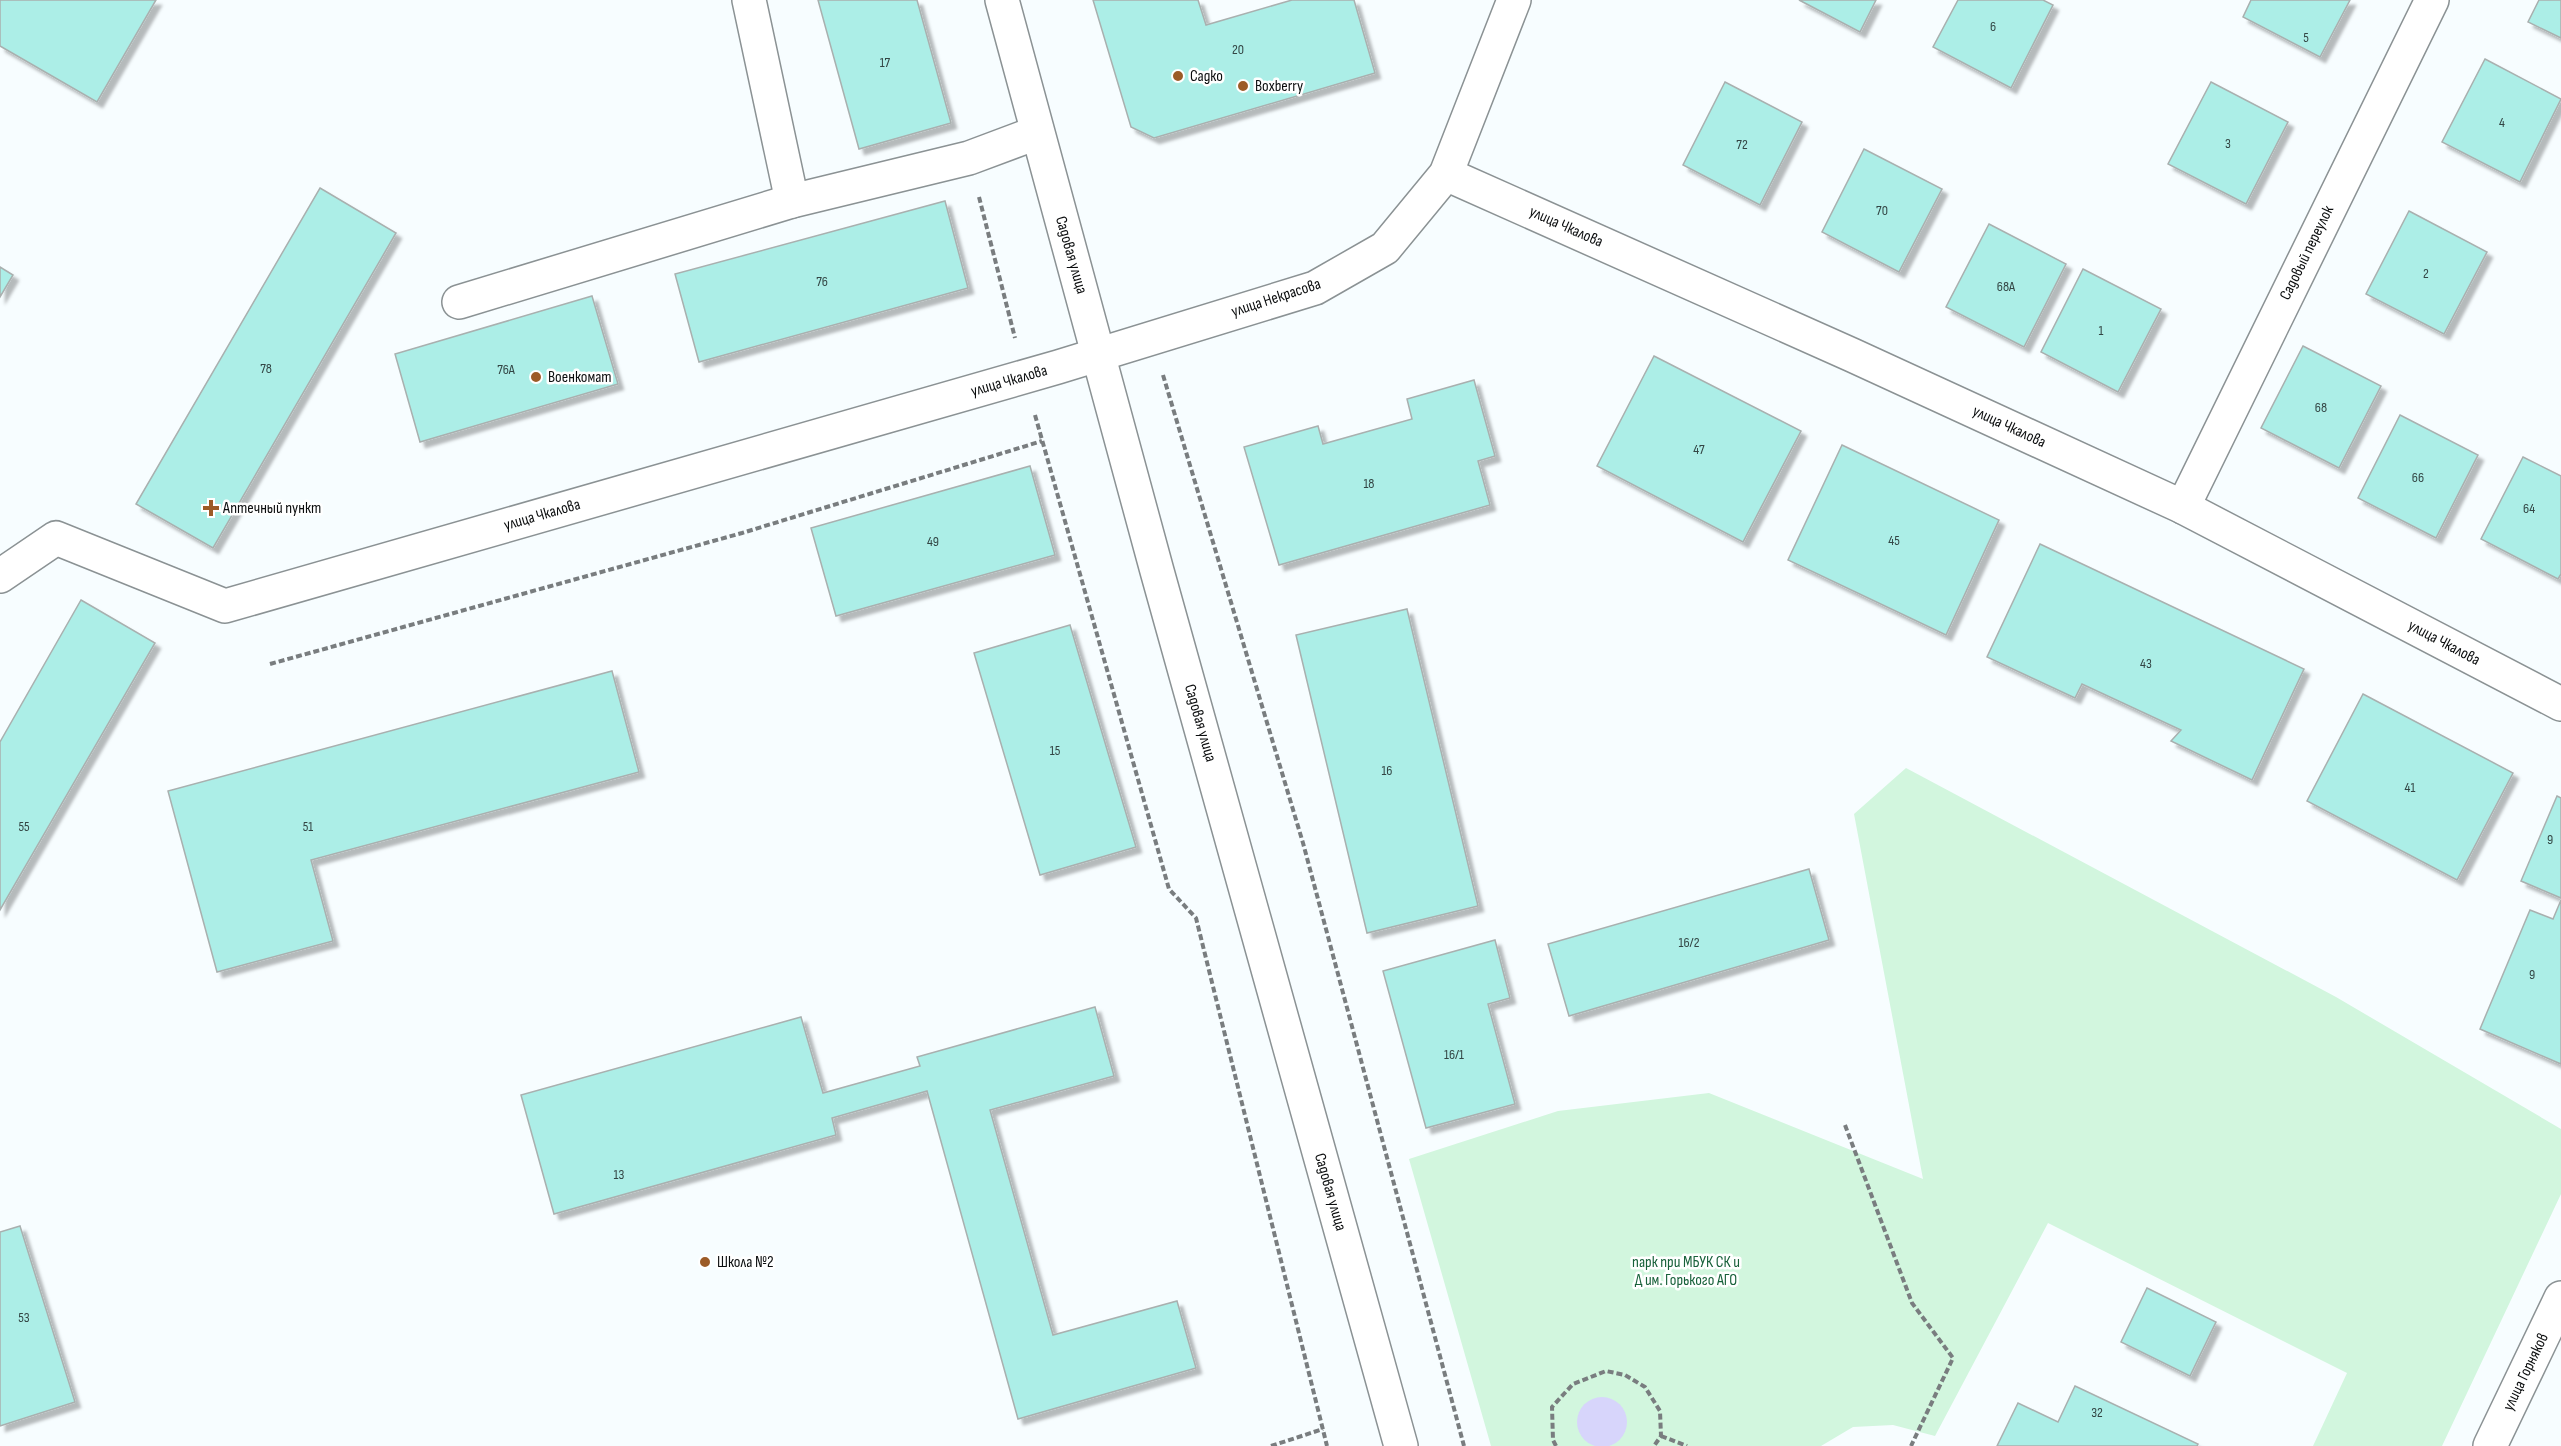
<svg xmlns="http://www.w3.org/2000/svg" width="2561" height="1446" viewBox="0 0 2561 1446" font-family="'Sofia Sans Condensed',sans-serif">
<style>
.green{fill:#d2f6de}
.water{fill:#d7d5fb}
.building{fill:#aceee7;stroke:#a9b0af;stroke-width:1.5;filter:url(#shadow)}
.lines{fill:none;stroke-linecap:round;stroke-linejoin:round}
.minor-casing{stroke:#8b9294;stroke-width:36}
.path{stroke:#797d7f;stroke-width:4;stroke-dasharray:6 3;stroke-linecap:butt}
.minor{stroke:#fff;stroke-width:33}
.poi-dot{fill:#9c5b27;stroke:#fff;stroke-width:2}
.labels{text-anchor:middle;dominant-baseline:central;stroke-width:5;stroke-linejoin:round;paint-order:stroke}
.number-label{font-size:14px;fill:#334544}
.poi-label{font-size:16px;fill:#0b0d0e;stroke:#fff;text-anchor:start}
.street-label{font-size:16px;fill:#0b0d0e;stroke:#fff}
.park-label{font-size:16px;fill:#18613a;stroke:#fff}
</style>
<defs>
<filter id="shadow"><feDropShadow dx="5.5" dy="5.5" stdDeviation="1.5" flood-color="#0004"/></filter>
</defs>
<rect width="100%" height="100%" fill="#f7fdff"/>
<path class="green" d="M1906,768L2336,997L2561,1129V1194L2442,1446H2313L2347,1373L2048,1223L1935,1436L1893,1425L1853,1427L1821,1446H1491L1409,1159L1558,1111L1709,1093L1923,1179L1854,814Z"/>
<circle class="water" cx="1602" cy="1422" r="25"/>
<g class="building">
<path d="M0,0H156L97,102L0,46Z"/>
<path d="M818,0H917L951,123L859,149Z"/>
<path d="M1093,0H1198L1206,25L1292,0H1354L1375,73L1154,138L1131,127Z"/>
<path d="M1799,0H1876L1860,32Z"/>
<path d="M1958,0H2043L2053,5L2011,88L1933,47Z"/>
<path d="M2251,0H2350L2320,57L2243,17Z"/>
<path d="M2539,0H2561V38L2528,22Z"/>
<path d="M2485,59L2561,99L2520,182L2442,142Z"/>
<path d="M1725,82L1802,122L1760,205L1683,165Z"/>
<path d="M2211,82L2288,122L2246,204L2168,164Z"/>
<path d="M1864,149L1942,189L1899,272L1822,232Z"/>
<path d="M320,188L396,233L213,548L136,504Z"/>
<path d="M945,201L968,288L699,362L675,274Z"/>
<path d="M2409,211L2487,252L2444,334L2366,294Z"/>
<path d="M1989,224L2066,264L2024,347L1946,307Z"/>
<path d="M0,267L13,275L0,297Z"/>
<path d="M2083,269L2161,309L2118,392L2041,352Z"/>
<path d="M592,296L618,384L420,442L395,354Z"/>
<path d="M2303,346L2381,386L2339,468L2261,428Z"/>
<path d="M1654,356L1801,431L1743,542L1597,466Z"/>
<path d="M1474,380L1495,456L1478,461L1490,505L1279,565L1244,447L1318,426L1323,444L1412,419L1407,399Z"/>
<path d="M2400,415L2478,455L2436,538L2358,498Z"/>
<path d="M1842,445L1999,520L1946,635L1788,560Z"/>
<path d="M2523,457L2561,476V574L2558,579L2481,539Z"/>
<path d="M1030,466L1055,555L836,616L811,528Z"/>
<path d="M2040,544L2304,669L2252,780L2171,741L2181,730L2082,684L2075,698L1987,657Z"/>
<path d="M81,600L155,643L0,910V742Z"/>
<path d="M1407,609L1478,906L1367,933L1296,635Z"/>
<path d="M1070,625L1136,847L1040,875L974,653Z"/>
<path d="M612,671L639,772L311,860L333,941L217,972L168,791Z"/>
<path d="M2363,694L2513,773L2457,880L2307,801Z"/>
<path d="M2557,796L2561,798V898L2521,881Z"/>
<path d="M1809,869L1829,940L1569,1016L1548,944Z"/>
<path d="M2561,900V1064L2480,1029L2530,910L2553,919Z"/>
<path d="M1495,940L1510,998L1488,1004L1515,1104L1426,1128L1383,971Z"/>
<path d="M1095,1007L1114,1076L990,1110L1053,1335L1177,1301L1196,1368L1018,1419L927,1091L832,1118L836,1135L554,1214L521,1095L801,1017L823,1093L920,1066L917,1057Z"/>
<path d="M20,1226L75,1402L0,1426V1232Z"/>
<path d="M2147,1288L2216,1322L2190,1376L2121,1342Z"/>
<path d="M2075,1386L2198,1444L2197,1446H1997L2018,1403L2058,1422Z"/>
</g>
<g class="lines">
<g class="minor-casing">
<g id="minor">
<path d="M749,0L792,201"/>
<path d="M1002,0L1157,571L1401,1446"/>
<path d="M1446,174L1852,355L2183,507L2561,704"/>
<path d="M459,302L792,201L969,158L1036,133"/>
<path d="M2183,507L2432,0"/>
<path d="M0,576L56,538L225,606L1058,367L1315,288L1385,248L1446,174L1514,0"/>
<path d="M2490,1446L2561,1298"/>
</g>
</g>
<g class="path">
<path d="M979,197L1015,338"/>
<path d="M1163,375L1303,843L1464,1446"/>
<path d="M1035,415L1169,889L1196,918L1327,1446"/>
<path d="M270,664L742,533L1042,441"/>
<path d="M1845,1125L1912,1303L1953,1358L1911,1446"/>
<path d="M1661,1436L1687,1446"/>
<path d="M1271,1446L1323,1429"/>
<path d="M1556,1446L1553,1440L1552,1407L1573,1384L1606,1371L1625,1375L1645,1387L1660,1411L1661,1436L1654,1446"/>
</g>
<use href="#minor" class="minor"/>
</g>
<g class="poi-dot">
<circle cx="1178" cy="76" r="6"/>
<circle cx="1243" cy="86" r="6"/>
<circle cx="536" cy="377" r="6"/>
<path d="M208 499h6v6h6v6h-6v6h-6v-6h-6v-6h6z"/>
<circle cx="705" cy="1262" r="6"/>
</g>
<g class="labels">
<g class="number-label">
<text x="1993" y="26">6</text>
<text x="2306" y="37">5</text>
<text x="1238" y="49">20</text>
<text x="885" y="62">17</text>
<text x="2502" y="122">4</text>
<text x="2228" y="143">3</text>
<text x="1742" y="144">72</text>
<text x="1882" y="210">70</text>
<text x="2426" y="273">2</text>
<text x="822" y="281">76</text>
<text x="2006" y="286">68А</text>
<text x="2101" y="330">1</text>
<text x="266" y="368">78</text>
<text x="506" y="369">76А</text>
<text x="2321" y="407">68</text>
<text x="1699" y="449">47</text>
<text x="2418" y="477">66</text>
<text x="1369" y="483">18</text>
<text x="2529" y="508">64</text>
<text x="1894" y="540">45</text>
<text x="933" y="541">49</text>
<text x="2146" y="663">43</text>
<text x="1055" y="750">15</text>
<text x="1387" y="770">16</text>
<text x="2410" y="787">41</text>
<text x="24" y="826">55</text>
<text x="308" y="826">51</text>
<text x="2550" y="839">9</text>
<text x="1689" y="942">16/2</text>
<text x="2532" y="974">9</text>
<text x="1454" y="1054">16/1</text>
<text x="619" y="1174">13</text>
<text x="24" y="1317">53</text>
<text x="2097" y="1412">32</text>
</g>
<g class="poi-label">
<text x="1190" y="76">Садко</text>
<text x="1255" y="86">Boxberry</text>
<text x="548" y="377">Военкомат</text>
<text x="223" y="508">Аптечный пункт</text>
<text x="717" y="1262">Школа №2</text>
</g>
<g class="street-label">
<text transform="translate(1566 227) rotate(24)">улица Чкалова</text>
<text transform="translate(2307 253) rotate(-64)">Садовый переулок</text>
<text transform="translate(1071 255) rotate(74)">Садовая улица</text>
<text transform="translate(1276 298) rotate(-18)">улица Некрасова</text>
<text transform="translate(1009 381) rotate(-16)">улица Чкалова</text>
<text transform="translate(2009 427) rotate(25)">улица Чкалова</text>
<text transform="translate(542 515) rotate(-16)">улица Чкалова</text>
<text transform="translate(2444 643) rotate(28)">улица Чкалова</text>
<text transform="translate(1200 723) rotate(74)">Садовая улица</text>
<text transform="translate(1330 1192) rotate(74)">Садовая улица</text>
<text transform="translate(2526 1372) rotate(-64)">улица Горняков</text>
</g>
<g class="park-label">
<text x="1686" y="1262">парк при МБУК СК и<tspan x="1686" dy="18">Д им. Горького АГО</tspan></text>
</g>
</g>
</svg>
